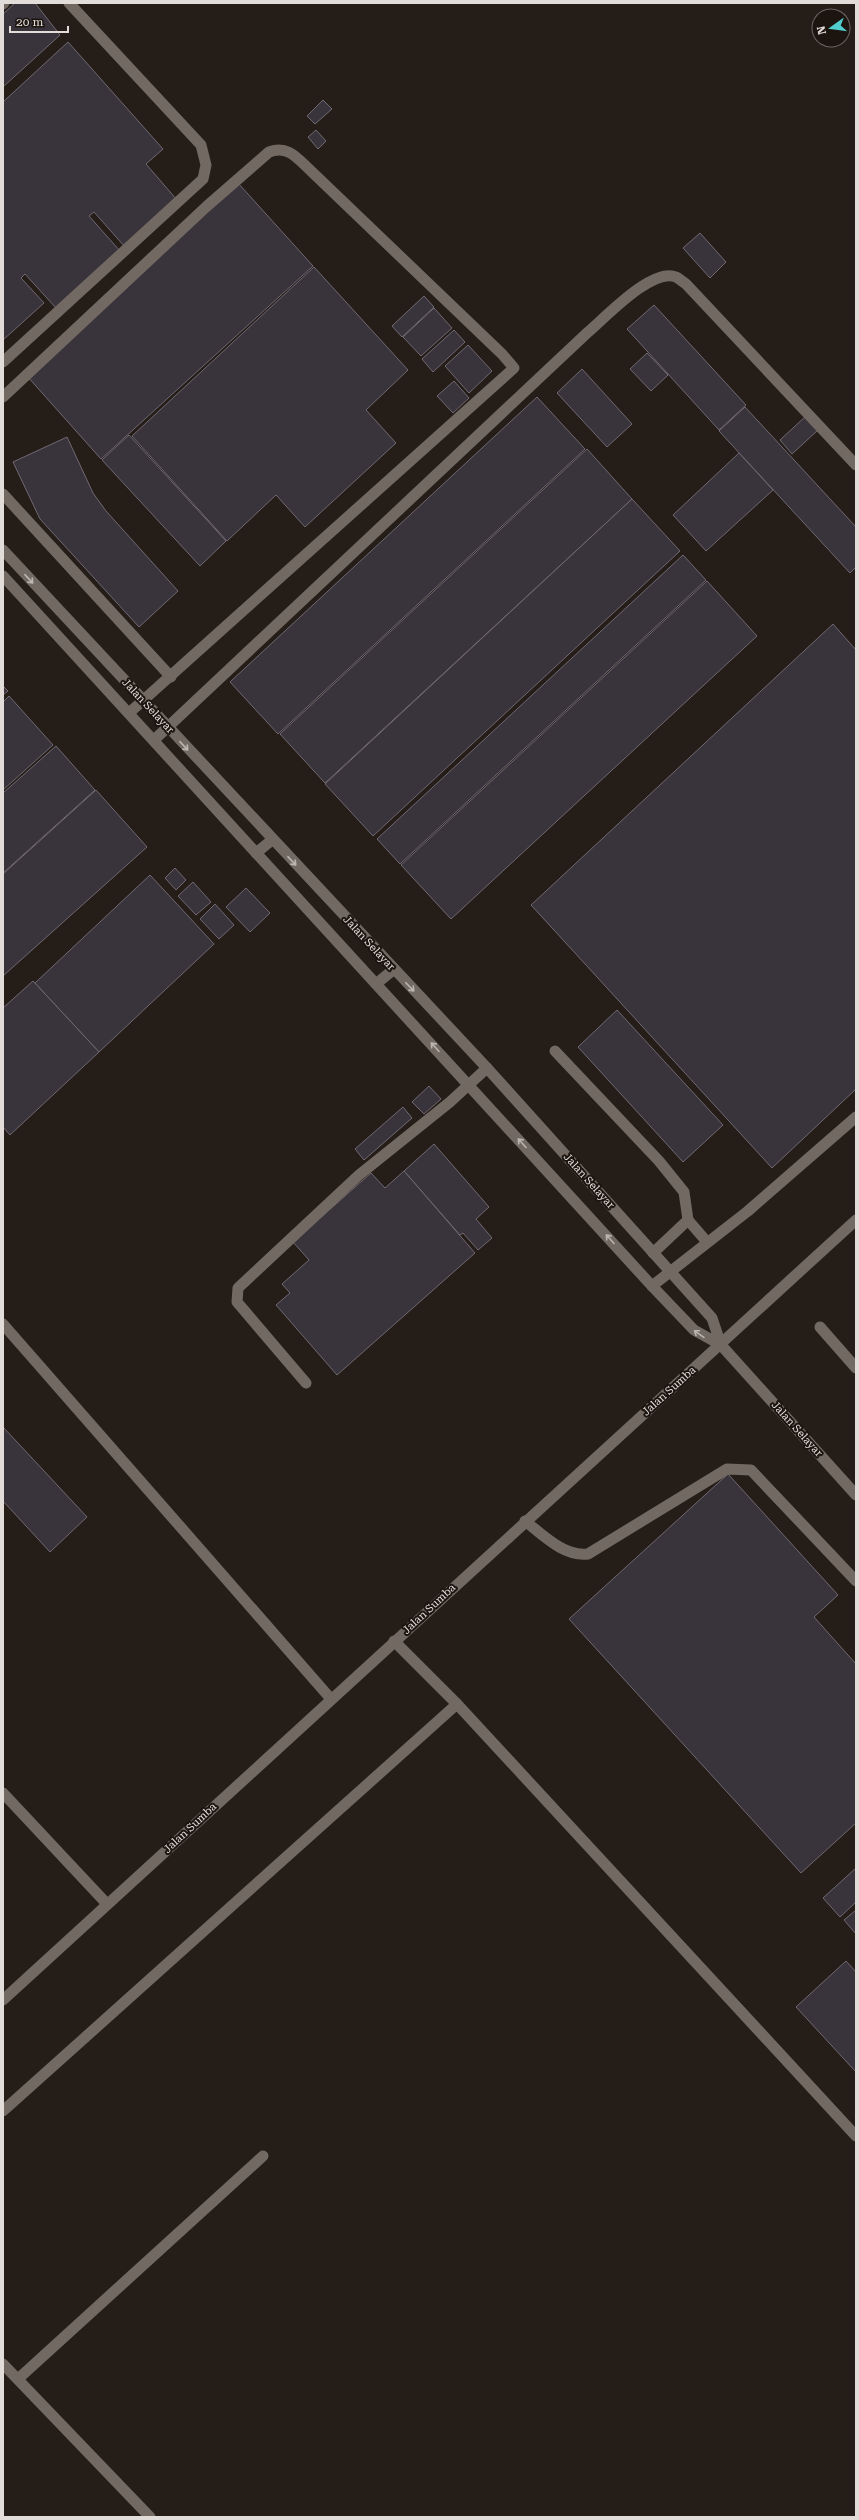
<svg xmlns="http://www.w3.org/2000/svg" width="859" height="2520" viewBox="0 0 859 2520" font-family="'Roboto Serif',serif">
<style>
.building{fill:#39333b;stroke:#706972}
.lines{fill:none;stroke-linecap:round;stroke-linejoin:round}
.service{stroke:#726962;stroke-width:11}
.minor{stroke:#726962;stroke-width:11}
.oneway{stroke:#bbb4af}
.labels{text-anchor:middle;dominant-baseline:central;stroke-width:4;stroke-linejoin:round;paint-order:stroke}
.street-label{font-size:11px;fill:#e3ddd9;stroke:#1b140f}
</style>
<rect width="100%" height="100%" fill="#251d18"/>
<g class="building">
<path d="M15,3H35L60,35L3,87V14Z"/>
<path d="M68,42L163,149L146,164L177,200L125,247L94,212L89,216L120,251L56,308L25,274L21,278L44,303L3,340V102Z"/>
<path d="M323,100L332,109L315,124L307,116Z"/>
<path d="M316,130L326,141L318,149L308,137Z"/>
<path d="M238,183L313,266L101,459L27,376Z"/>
<path d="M700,233L726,262L710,278L683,248Z"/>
<path d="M314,267L408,370L366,410L396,443L305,527L276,495L227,541L132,436Z"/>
<path d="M424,296L434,307L402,337L392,326Z"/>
<path d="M654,305L746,405L719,430L627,329Z"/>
<path d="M434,308L452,328L421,356L403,337Z"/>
<path d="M454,330L465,342L433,372L422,359Z"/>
<path d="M468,345L492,371L469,393L445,366Z"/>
<path d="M647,353L668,375L651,391L630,369Z"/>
<path d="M582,369L632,424L607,447L557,393Z"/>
<path d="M454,381L469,398L453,413L437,396Z"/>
<path d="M537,397L585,449L278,734L230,682Z"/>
<path d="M745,407L856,527V567L850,573L719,431Z"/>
<path d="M806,416L818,430L792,454L780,440Z"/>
<path d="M129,435L226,541L200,566L102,460Z"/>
<path d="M67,437L93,493L106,511L178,591L139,627L40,519L13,462Z"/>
<path d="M587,449L632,499L325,783L280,734Z"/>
<path d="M739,453L773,490L706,551L673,515Z"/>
<path d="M632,499L680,551L373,836L325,784Z"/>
<path d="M683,555L706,580L400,864L377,839Z"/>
<path d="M707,581L757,636L451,919L401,865Z"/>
<path d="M833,624L856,650V1089L772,1168L531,905Z"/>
<path d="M3,686L8,691L3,695Z"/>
<path d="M9,696L53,745L3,790V702Z"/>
<path d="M56,746L95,790L3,873V793Z"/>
<path d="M96,790L147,847L3,976V874Z"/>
<path d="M175,868L186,880L176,890L165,878Z"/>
<path d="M150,875L214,944L99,1052L35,983Z"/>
<path d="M193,882L211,902L196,915L178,896Z"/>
<path d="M246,888L270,913L250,932L226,907Z"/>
<path d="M215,904L234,925L219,939L200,919Z"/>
<path d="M33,981L99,1052L10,1135L3,1127V1008Z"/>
<path d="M617,1010L723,1125L683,1162L578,1047Z"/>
<path d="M429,1086L441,1099L424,1114L412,1102Z"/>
<path d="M403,1107L412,1118L364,1160L355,1149Z"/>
<path d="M434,1144L489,1207L476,1219L492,1238L478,1250L463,1233L460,1235L404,1171Z"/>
<path d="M404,1171L475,1253L337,1375L276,1305L290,1293L282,1284L309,1260L293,1242L371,1173L385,1188Z"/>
<path d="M3,1427L87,1517L50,1552L3,1501Z"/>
<path d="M728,1474L838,1595L814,1617L856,1664V1823L801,1873L569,1619Z"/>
<path d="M856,1868V1902L840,1917L823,1898Z"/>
<path d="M856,1910V1934L844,1920Z"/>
<path d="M846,1961L856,1972V2072L796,2007Z"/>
</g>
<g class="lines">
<g class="service">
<path d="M3,4L4,3"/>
<path d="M3,362L203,179L206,165L201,145L69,3"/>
<path d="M3,397L206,207L269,152C288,145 297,158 310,170L502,354L514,368L129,713"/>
<path d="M3,494L171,677"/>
<path d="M154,740L587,333C605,318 652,267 676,277C680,279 683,282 686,284L856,465"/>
<path d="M555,1051L659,1161L684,1192L688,1220L653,1253"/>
<path d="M688,1220L707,1242"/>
<path d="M652,1286L748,1211L856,1117"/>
<path d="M3,1324L331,1699"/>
<path d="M820,1327L856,1368"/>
<path d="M306,1383L237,1302L238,1288L359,1175L450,1102L487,1068"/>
<path d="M525,1521C543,1535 564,1557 588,1554L727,1469L751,1470L856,1581"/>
<path d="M394,1641L457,1704L856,2136"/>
<path d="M3,1793L107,1904"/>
<path d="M3,2111L457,1704"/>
<path d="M3,2364L150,2517"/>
<path d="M18,2379L263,2156"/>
</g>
<g class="minor">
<path d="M3,550L487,1068L712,1318L721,1345L694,1330L652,1286L3,576"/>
<path d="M256,853L272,840"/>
<path d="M376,984L393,970"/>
<path d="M721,1345L856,1495"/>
<path d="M3,2000L856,1220"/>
</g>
</g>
<defs><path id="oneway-shaft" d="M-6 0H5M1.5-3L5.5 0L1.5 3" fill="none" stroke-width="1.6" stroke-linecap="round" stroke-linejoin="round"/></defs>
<g class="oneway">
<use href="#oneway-shaft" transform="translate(29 579) rotate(47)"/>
<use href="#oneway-shaft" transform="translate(184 746) rotate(47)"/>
<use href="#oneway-shaft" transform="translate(292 861) rotate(47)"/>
<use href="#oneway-shaft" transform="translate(410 987) rotate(46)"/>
<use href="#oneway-shaft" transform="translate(435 1047) rotate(-132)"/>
<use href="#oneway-shaft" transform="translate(522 1143) rotate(-132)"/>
<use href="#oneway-shaft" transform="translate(610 1239) rotate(-132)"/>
<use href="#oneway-shaft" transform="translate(699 1334) rotate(-145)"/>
</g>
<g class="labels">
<g class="street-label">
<text transform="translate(148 706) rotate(47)">Jalan Selayar</text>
<text transform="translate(369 943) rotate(47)">Jalan Selayar</text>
<text transform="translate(589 1181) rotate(48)">Jalan Selayar</text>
<text transform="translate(669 1391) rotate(-42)">Jalan Sumba</text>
<text transform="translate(797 1429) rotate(48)">Jalan Selayar</text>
<text transform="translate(429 1609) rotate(-43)">Jalan Sumba</text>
<text transform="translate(190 1828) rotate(-43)">Jalan Sumba</text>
</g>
</g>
<rect width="859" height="2520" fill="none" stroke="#e3ddd9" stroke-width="8"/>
<g transform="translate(831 28) rotate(256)"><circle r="19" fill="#1b140f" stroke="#6b6460"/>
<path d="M0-3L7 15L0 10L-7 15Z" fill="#52cdce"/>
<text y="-6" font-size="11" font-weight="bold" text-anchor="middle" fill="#e3ddd9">N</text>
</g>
<path d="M10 26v6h58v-6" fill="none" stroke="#e3ddd9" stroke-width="2"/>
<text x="16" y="26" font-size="12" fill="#e3ddd9" stroke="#1b140f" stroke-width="3" paint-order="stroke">20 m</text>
</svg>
